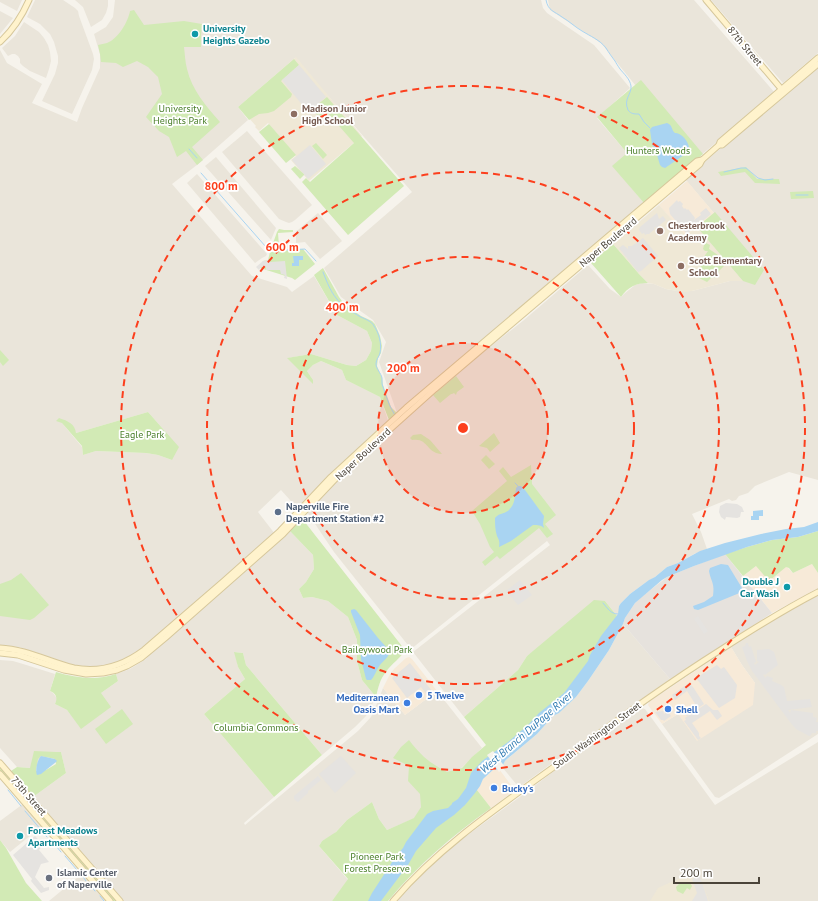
<svg xmlns="http://www.w3.org/2000/svg" width="818" height="901" viewBox="0 0 818 901" font-family="'PT Sans',sans-serif">
<style>
.residential{fill:#eae5da;fill-rule:evenodd}
.commercial{fill:#f7ead8}
.industrial{fill:#e6e2dd}
.education{fill:#efe8d6}
.green{fill:#d2eab5;fill-rule:evenodd}
.parking{fill:#e5e3e0}
.water{fill:#a9d4f2}
.pier{fill:#f6f3ec}
.lines{fill:none;stroke-linecap:round;stroke-linejoin:round}
.stream{stroke:#a9d4f2;stroke-width:1}
.secondary-casing{stroke:#d6c79b;stroke-width:7}
.secondary{stroke:#fff3cd;stroke-width:5}
.ring{fill:none;stroke:#fc3f1d;stroke-width:2;stroke-dasharray:7 5}
.culture-dot{fill:#0f9aa8;stroke:#fff;stroke-width:1.5}
.education-dot{fill:#8d6e63;stroke:#fff;stroke-width:1.5}
.service-dot{fill:#5c6f8a;stroke:#fff;stroke-width:1.5}
.shop-dot{fill:#3f7fe0;stroke:#fff;stroke-width:1.5}
.worship-dot{fill:#6b7280;stroke:#fff;stroke-width:1.5}
.labels{text-anchor:middle;dominant-baseline:central;stroke-width:3.5;stroke-linejoin:round;paint-order:stroke}
.culture-label{font-size:10px;font-weight:bold;fill:#0d838f;stroke:#fff;text-anchor:start}
.street-label{font-size:10px;fill:#4b4439;stroke:#fff}
.park-label{font-size:10px;fill:#4a7f2a;stroke:#fff}
.education-label{font-size:10px;font-weight:bold;fill:#785e54;stroke:#fff;text-anchor:start}
.service-label{font-size:10px;font-weight:bold;fill:#4e5e75;stroke:#fff;text-anchor:start}
.shop-label{font-size:10px;font-weight:bold;fill:#366cbe;stroke:#fff;text-anchor:start}
.worship-label{font-size:10px;font-weight:bold;fill:#5b616d;stroke:#fff;text-anchor:start}
.water-label{font-size:11px;font-style:italic;fill:#2e7ab2;stroke:#fff}
.centre{fill:#fc3f1d;stroke:#fff;stroke-width:2}
.ring-label{font-size:12px;text-anchor:middle;font-weight:bold;fill:#fc3f1d;stroke:#fff;stroke-width:3.5;stroke-linejoin:round;paint-order:stroke}
</style>
<rect width="100%" height="100%" fill="#f6f3ec"/>
<g class="residential">
<path d="M0,0H22L17,11L0,2Z"/>
<path d="M35,0H63L75,8L78,11L79,16L93,54L94,59L92,70L72,114L42,101L55,74L58,63V56L54,42L50,34L40,24L27,17Z"/>
<path d="M75,0H108V6L106,13L102,20L91,27L83,7Z"/>
<path d="M115,0H541L543,8L547,13L594,45L630,88L597,118L627,153L613,166L644,203L397,413L379,362L386,342L373,320L341,297L324,268L412,192L295,58L238,107L248,120L197,165L172,184L252,276L287,287L292,292L314,276L337,315L367,331L372,343L371,351L366,360L356,366L347,365L311,354L288,358L313,380L307,371L313,365L321,361L342,370L346,380L380,397L388,420L330,475L299,510L281,490L258,512L275,534L142,650L125,660L99,667L73,665L19,647L0,646V50L7,63L42,84L32,103L77,122L82,108L100,68V54L94,34L106,27L113,17ZM148,412L164,430L172,460L158,455L146,453L96,451L83,455L82,447L62,423L76,433Z"/>
<path d="M548,0H694L775,93L700,156L662,118L601,43L550,10Z"/>
<path d="M711,0H818V53L783,83Z"/>
<path d="M0,11L13,18L0,34Z"/>
<path d="M24,22L39,32L44,38L48,45L50,52L51,61L49,69L46,78L30,71L23,66L20,63V59L18,56L15,54H12L8,56L2,48L15,36Z"/>
<path d="M818,65V480L789,472L755,486L748,493L739,496L736,500L732,501L729,499L692,514L701,532L707,549L694,554L678,563L667,567L655,577L645,583L630,594L621,603L619,606V612L617,616L605,601L527,656L518,670L464,717L413,652L550,545L547,541L411,649L334,552L307,512L333,483L451,378L524,320L588,265L610,289L621,297L624,294L635,285L642,283L654,284L666,289L677,291H692L730,281H743L697,227L714,213L685,179Z"/>
<path d="M247,131L312,205L295,220L292,222L289,223L286,222L279,219L222,152Z"/>
<path d="M216,157L276,228L271,240L205,166Z"/>
<path d="M197,174L267,254L266,256L262,258L255,263L187,183Z"/>
<path d="M318,213L342,241L320,259L305,242L296,243V231L298,230Z"/>
<path d="M289,530L313,555L314,569L306,582L299,589L303,598L312,597L328,601L348,617L357,640V661L362,680L376,697L366,716L355,727L322,755L246,665L243,653L235,652L238,667L245,679L204,714L274,797L244,823L245,825L358,731L371,717L376,706L383,688L405,715L437,691L482,748L421,807L415,818L387,830L379,819L372,802L347,820L333,835L322,841L319,846L348,880L332,901H123L33,797L66,773L61,752H56L31,768L17,767L0,748V660L13,661L23,664L55,674L50,691L53,693L56,697L57,699L55,704L67,710L81,728L101,693L118,681L116,674L130,669L146,659L150,654L264,554Z"/>
<path d="M818,596V734L719,798L715,797L662,724L678,714L755,683L742,665L731,647L780,615Z"/>
<path d="M623,624L670,679L617,716L522,785H517L502,767L505,761L537,734L553,716L559,713L576,697L588,681L609,650Z"/>
<path d="M642,708L645,709L715,805L818,742V901H397L428,869L458,842L528,791L584,748Z"/>
<path d="M23,804L42,826L10,852L0,840V821Z"/>
<path d="M83,873L107,901H49Z"/>
</g>
<g class="commercial">
<path d="M687,181L714,213L686,237L659,205Z"/>
<path d="M812,564L818,573V588L772,613L743,576L756,566L787,567L793,573Z"/>
<path d="M731,647L742,665L755,683L753,705L697,741L678,714L662,724L648,705L649,702Z"/>
<path d="M409,657L412,659L437,691L405,715L383,688L389,676L394,669L406,658Z"/>
<path d="M494,769L498,770L499,769L511,785L513,789L511,793L491,808L477,790L483,779Z"/>
</g>
<path class="industrial" d="M725,554L772,613L670,679L623,624L625,618L635,603L640,598L667,577L694,566Z"/>
<g class="education">
<path d="M296,57L362,136L309,181L291,160L296,156L268,123L259,131L255,127L256,126L239,107Z"/>
<path d="M659,205L686,236L697,227L743,281H730L692,291L685,292L677,291L666,289L654,284L648,283L640,275L613,244Z"/>
<path d="M699,873L709,901H650L658,888L689,874Z"/>
</g>
<g class="green">
<path d="M134,10L144,25L184,21L202,24L201,35V47H184C185,54 185,62 187,69C192,90 206,106 220,122L192,147L203,160L197,165L186,151L177,157L169,137L159,131L146,117L162,94L158,77L148,67L137,61L123,67L116,63L101,62L100,54L98,45C101,44 104,44 107,43C118,39 128,22 130,11Z"/>
<path d="M294,59L299,65L281,81L292,94L291,97L274,111L268,113L259,114L249,120L238,107Z"/>
<path d="M641,80L703,154L644,203L612,166L627,153L597,117Z"/>
<path d="M327,97L404,186L348,235L302,182L306,178L310,182L354,143L326,111L320,116L319,114L317,115L312,109Z"/>
<path d="M269,124L296,155L286,163L259,132Z"/>
<path d="M316,143L327,155L323,159L312,146Z"/>
<path d="M295,166L304,174V175L300,179L291,169Z"/>
<path d="M746,167L757,179H779L780,184L755,183L745,172L721,176L718,172Z"/>
<path d="M813,191L814,198L791,199L790,192Z"/>
<path d="M715,212L764,270L755,285L743,281L697,227Z"/>
<path d="M279,229L284,230H293V232L278,233L279,246H272L277,232Z"/>
<path d="M706,243L710,245L709,249L721,257L715,267L721,262L725,265L719,271L716,277H715L714,278L712,277L707,282L695,276L703,263L701,261L708,251H705L703,249L704,245Z"/>
<path d="M613,244L639,274L648,283C636,283 628,287 621,297L591,263Z"/>
<path d="M303,249L315,264L295,280L292,278L260,268L263,261L268,260L270,252Z"/>
<path d="M323,268L339,297L344,304L361,316L372,321L375,324L380,336L382,346L381,353L378,358L377,366L382,378L383,385L391,407L397,413L389,420L380,397L346,380L342,370L321,361L313,365L307,371L313,380V384L287,358L311,354L347,365L356,366L366,360L371,351L372,343L367,331L337,315L314,275Z"/>
<path d="M0,350L9,360L3,366L0,362Z"/>
<path d="M456,376L464,387L457,392L456,395L454,393L452,394H451L440,403L433,395Z"/>
<path d="M148,412L179,447L172,460L158,455L146,453L96,451L83,455L82,446L62,423L56,421L59,418C68,421 75,424 76,433Z"/>
<path d="M494,433L500,443L490,452L487,448L479,446Z"/>
<path d="M421,434L430,440L442,454C426,453 428,437 412,440L410,438L413,435Z"/>
<path d="M486,455L495,464L489,469L481,460Z"/>
<path d="M531,465L532,484L556,515L545,524L553,534L547,538L539,528L500,559L497,556L485,566L482,562L494,552L490,547L480,524L472,511L507,481L499,471L503,467L511,477Z"/>
<path d="M301,519L304,521L405,650C403,656 390,665 386,672C380,679 378,688 376,697L362,680L357,661V640L348,617L328,601L312,597L303,598L299,589L306,582L314,569L313,555L289,530L299,520Z"/>
<path d="M818,531V573L812,564L793,573L789,568L786,567L769,581L756,566L743,576L725,554L747,547L772,540L798,537Z"/>
<path d="M21,573L49,605L34,618L30,620L0,616V584L11,580Z"/>
<path d="M594,600L605,601L617,616L578,687L476,777L477,790L491,808C453,835 417,866 388,901H332L348,879L319,846L322,841L336,832L347,820L372,802L379,819L387,830L414,818L421,807L420,794L408,781L409,766L393,758L401,747L409,740C421,756 430,763 447,772L462,768L472,757L486,745L464,717L518,670L527,656Z"/>
<path d="M234,652L243,653L246,665L322,755L274,797L204,714L245,679L238,667Z"/>
<path d="M56,672C76,678 96,681 116,674L118,681L101,693L111,707L81,729L67,710L55,704C58,698 56,693 50,691Z"/>
<path d="M122,709L133,724L106,744L95,729Z"/>
<path d="M34,751L56,752H61L66,773L33,797L11,771L17,767L30,768ZM41,756L55,759L56,764L46,770L36,771L38,759Z"/>
<path d="M0,765L118,901H113L6,778L0,772Z"/>
<path d="M0,840L6,848L26,883L42,901H0Z"/>
<path d="M680,883H690L692,886L690,890L687,888L683,894L677,891L676,887Z"/>
</g>
<g class="parking">
<path d="M299,65L326,97L308,112L282,80Z"/>
<path d="M310,145L326,164L308,179L292,160Z"/>
<path d="M677,200L678,202L680,201L683,204L682,206L684,209L685,208L687,210L688,209L695,218L694,220L701,215L700,213L706,208L711,214L687,234L670,214L669,208Z"/>
<path d="M657,213L659,219L663,216L666,220L656,228L655,227L654,228L655,229L649,234H647L645,235L644,233L642,234L639,230L640,227Z"/>
<path d="M643,238L658,256L641,271L638,272L619,248L623,245L628,249V246H632Z"/>
<path d="M268,260L270,262L285,261L287,279L284,278L285,275L281,274L280,270H266V267H261L259,270L256,267L263,261Z"/>
<path d="M726,503L737,504L742,507L744,512H741L740,517L737,518L726,517L725,520L721,517L719,512L720,506Z"/>
<path d="M520,580L532,595L518,605L506,591Z"/>
<path d="M698,616L708,631L704,634L694,619Z"/>
<path d="M746,643H748L749,647L751,646L756,662L754,663L755,665L759,662L757,661V650L769,649L774,652L778,665L765,675L764,674L763,675L765,678L767,676L773,678L772,681L781,685L784,687L787,701L810,699L812,707L788,710L790,713L791,710L813,713V717L817,718L816,722H818V731H816V733H812L810,736H809L796,729L790,722L752,671L747,661L742,647L745,646Z"/>
<path d="M410,663L432,691L427,695L421,687L407,698L392,678Z"/>
<path d="M717,665L721,669L724,667L737,685L735,698L719,708L696,678Z"/>
<path d="M689,683L693,687L704,704L687,716L685,713L687,709L695,704L694,702L687,691L675,700L672,695Z"/>
<path d="M706,704L713,710H718L722,716L717,720L710,711L692,723L699,733V736L701,738L698,740L684,721L686,720L685,718Z"/>
<path d="M663,711L664,714L668,712L671,716L664,721L663,720H661L655,712Z"/>
<path d="M341,756L356,773L335,793L319,774Z"/>
<path d="M318,776L321,780L308,791V793L298,802L296,801L294,799V796Z"/>
<path d="M35,836L43,845L39,850L49,862L41,864L35,877L44,888L49,887V890L41,893L31,881L32,879L13,855Z"/>
<path d="M700,876L708,901H692L697,893L692,879Z"/>
</g>
<g class="water">
<path d="M667,123C673,125 671,130 675,133C676,133 678,133 679,134C684,136 688,142 689,147L684,155L665,168L662,167L660,165L657,155L652,144L650,130L652,127Z"/>
<path d="M293,256H303V260H299V266H292V263H294Z"/>
<path d="M518,486H521L525,490L544,516L543,524L544,528C541,525 538,525 533,525L511,541L499,547C500,542 499,540 497,536C495,530 495,524 495,518C498,514 502,514 506,512C515,507 515,497 516,488Z"/>
<path d="M763,510V516H759V520H751V516H753V511Z"/>
<path d="M818,522V531L798,537L772,540L747,547L694,566L667,577L662,580L635,603L625,618L623,624L609,650L588,681L576,697L559,713L553,716L537,734L507,759L505,761L503,765L498,770L494,769L483,779L480,786L475,793L465,805L454,815L447,820L436,828L416,851L408,865L381,901H368L372,893L396,856L403,848L406,842L427,814L433,811L448,808L452,804V803L458,799L466,788L471,773L482,761L508,742L528,725L539,713L564,693L588,661L590,655L601,636L618,614L619,606L621,603L630,594L649,580L655,577L667,567L678,563L700,551L725,543L761,534L786,529L804,527Z"/>
<path d="M721,564L728,565L742,588V592L698,610L694,609L693,606L704,602L713,596C715,583 711,582 709,571L710,568Z"/>
<path d="M354,609L356,610L378,638L388,649L390,652C388,658 383,661 380,665C376,670 375,676 371,680H367L366,679L361,659L360,635L351,612V610Z"/>
<path d="M41,756L55,759L57,761L56,762L41,774L37,775C35,771 37,760 41,756Z"/>
</g>
<path class="pier" d="M493,751L505,767L499,772L487,755Z"/>
<g class="lines">
<g class="stream">
<path d="M546,0C548,11 554,11 562,17C569,21 575,27 582,31C590,36 600,40 606,48C609,53 612,57 615,61C616,63 618,66 620,69C624,74 630,79 631,86C632,94 623,99 628,110C631,114 634,114 639,114L644,122L650,128"/>
<path d="M189,149L197,158"/>
<path d="M686,153L689,154"/>
<path d="M724,172L741,168H746L758,178L765,180L773,179"/>
<path d="M201,173L266,247"/>
<path d="M796,195H808"/>
<path d="M287,250L305,249L316,261"/>
<path d="M274,251L285,250"/>
<path d="M323,272C332,296 337,303 359,316C364,319 372,321 374,326C379,333 382,344 380,353C379,357 376,359 376,364C376,369 381,373 382,378C382,380 382,382 382,384C383,387 384,390 385,393C388,401 390,408 395,415"/>
<path d="M515,483L518,486"/>
<path d="M603,603C608,609 611,614 618,614"/>
<path d="M8,790L21,806"/>
<path d="M25,811L47,837"/>
<path d="M51,840L61,852"/>
<path d="M65,856L77,870"/>
<path d="M81,874L86,881"/>
<path d="M90,885L95,891"/>
<path d="M100,896L104,901"/>
</g>
<g class="secondary-casing">
<g id="secondary">
<path d="M706,0L783,91"/>
<path d="M0,42C13,30 22,16 29,0"/>
<path d="M719,145H722L818,64"/>
<path d="M0,648C26,649 49,662 74,668C100,673 124,665 144,650L224,581L280,531L331,477L406,408L697,161L702,160L719,145L720,142L818,58"/>
<path d="M0,653L18,655L64,670L86,674L103,673L117,670L127,666L141,658L165,638L283,534L339,475L435,389L700,164L702,160"/>
<path d="M0,763L120,901"/>
<path d="M0,774L110,901"/>
<path d="M393,901C440,846 500,806 558,764C611,724 665,685 722,649C753,629 785,609 818,592"/>
</g>
</g>
<use href="#secondary" class="secondary"/>
</g>
<circle cx="463" cy="428" r="85" fill="#fc3f1d" fill-opacity=".12"/>
<g class="ring">
<circle cx="463" cy="428" r="85"/>
<circle cx="463" cy="428" r="171"/>
<circle cx="463" cy="428" r="256"/>
<circle cx="463" cy="428" r="342"/>
</g>
<g class="culture-dot">
<circle cx="195" cy="34" r="4"/>
<circle cx="787" cy="587" r="4"/>
<circle cx="20" cy="836" r="4"/>
</g>
<g class="education-dot">
<circle cx="294" cy="114" r="4"/>
<circle cx="660" cy="231" r="4"/>
<circle cx="681" cy="266" r="4"/>
</g>
<circle class="service-dot" cx="278" cy="512" r="4"/>
<g class="shop-dot">
<circle cx="419" cy="695" r="4"/>
<circle cx="407" cy="703" r="4"/>
<circle cx="668" cy="709" r="4"/>
<circle cx="494" cy="788" r="4"/>
</g>
<circle class="worship-dot" cx="49" cy="878" r="4"/>
<g class="labels">
<g class="culture-label">
<text x="203" y="28">University<tspan x="203" dy="12">Heights Gazebo</tspan></text>
<text x="779" y="581" text-anchor="end">Double J<tspan x="779" dy="12">Car Wash</tspan></text>
<text x="28" y="830">Forest Meadows<tspan x="28" dy="12">Apartments</tspan></text>
</g>
<g class="street-label">
<text transform="translate(745 46) rotate(50)">87th Street</text>
<text transform="translate(608 242) rotate(-40)">Naper Boulevard</text>
<text transform="translate(363 454) rotate(-43)">Naper Boulevard</text>
<text transform="translate(597 735) rotate(-36)">South Washington Street</text>
<text transform="translate(29 796) rotate(49)">75th Street</text>
</g>
<g class="park-label">
<text x="180" y="108">University<tspan x="180" dy="12">Heights Park</tspan></text>
<text x="658" y="150">Hunters Woods</text>
<text x="142" y="434">Eagle Park</text>
<text x="377" y="649">Baileywood Park</text>
<text x="256" y="727">Columbia Commons</text>
<text x="377" y="856">Pioneer Park<tspan x="377" dy="12">Forest Preserve</tspan></text>
</g>
<g class="education-label">
<text x="302" y="108">Madison Junior<tspan x="302" dy="12">High School</tspan></text>
<text x="668" y="225">Chesterbrook<tspan x="668" dy="12">Academy</tspan></text>
<text x="689" y="260">Scott Elementary<tspan x="689" dy="12">School</tspan></text>
</g>
<g class="service-label">
<text x="286" y="506">Naperville Fire<tspan x="286" dy="12">Department Station #2</tspan></text>
</g>
<g class="shop-label">
<text x="427" y="695">5 Twelve</text>
<text x="399" y="697" text-anchor="end">Mediterranean<tspan x="399" dy="12">Oasis Mart</tspan></text>
<text x="676" y="709">Shell</text>
<text x="502" y="788">Bucky's</text>
</g>
<g class="worship-label">
<text x="57" y="872">Islamic Center<tspan x="57" dy="12">of Naperville</tspan></text>
</g>
<g class="water-label">
<text transform="translate(526 732) rotate(-41)">West Branch DuPage River</text>
</g>
</g>
<circle cx="463" cy="428" r="6" class="centre"/>
<g class="ring-label">
<text x="221" y="190">800 m</text>
<text x="282" y="251">600 m</text>
<text x="342" y="311">400 m</text>
<text x="403" y="372">200 m</text>
</g>
<path d="M674 877v6h85v-6" fill="none" stroke="#4b4439" stroke-width="2"/>
<text x="680" y="877" font-size="12" fill="#4b4439" stroke="#ffffff" stroke-width="3" paint-order="stroke">200 m</text>
</svg>
